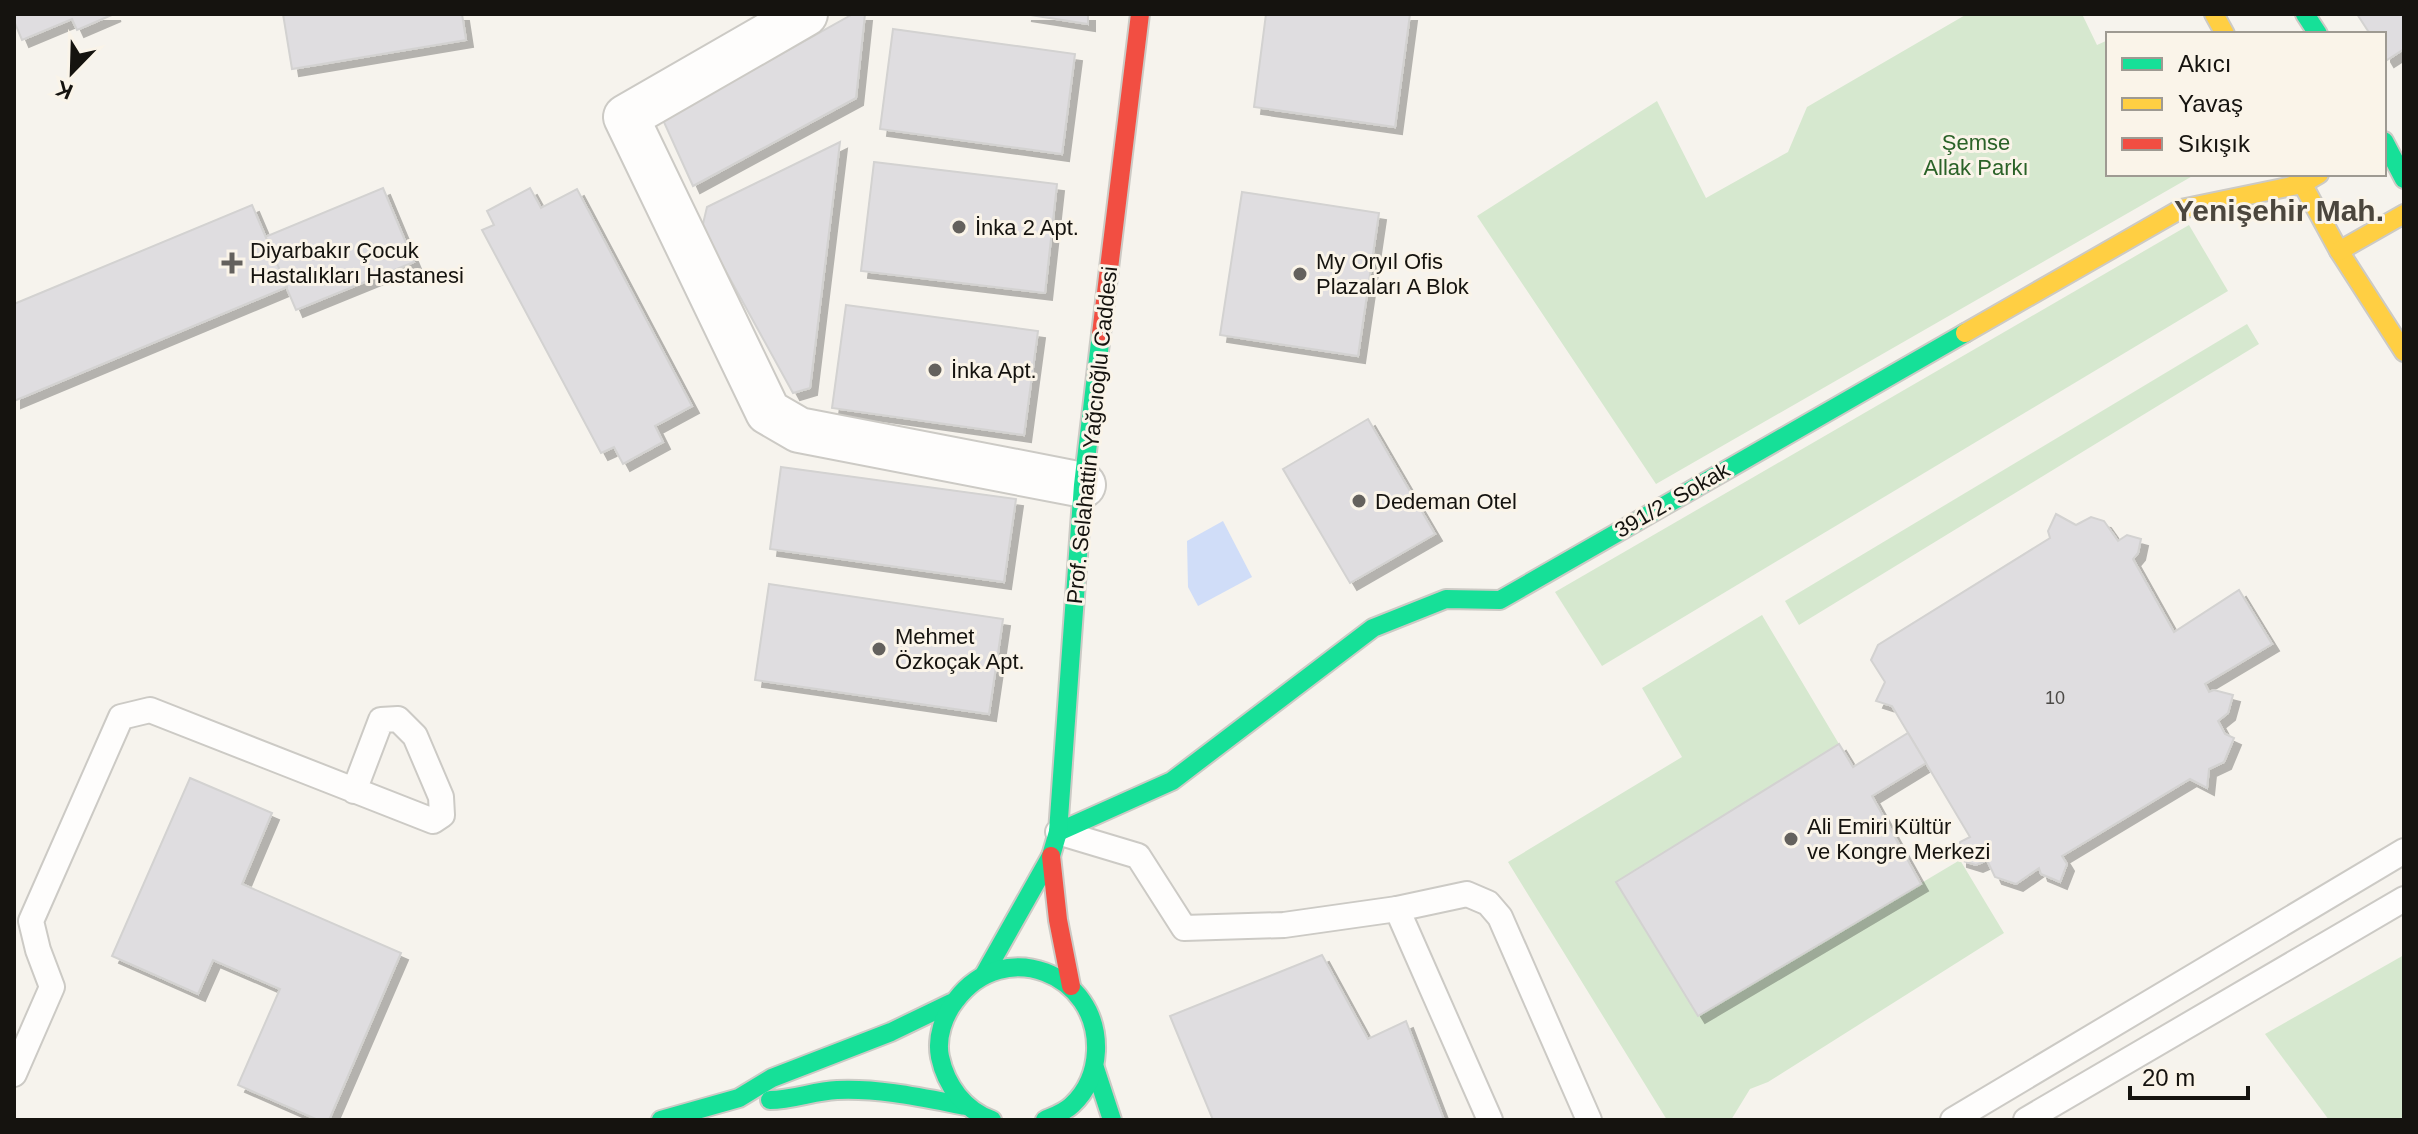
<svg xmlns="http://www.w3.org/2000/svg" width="2418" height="1134" viewBox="0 0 2418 1134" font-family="Helvetica,sans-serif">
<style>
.green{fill:#d6e8cf}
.water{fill:#d0ddf8}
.building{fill:#dfdde0;stroke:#d3d2d1;stroke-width:2;filter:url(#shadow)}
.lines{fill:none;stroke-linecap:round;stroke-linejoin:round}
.lane-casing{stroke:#cccac5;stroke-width:28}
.street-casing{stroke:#cccac5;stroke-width:48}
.fast-casing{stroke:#cccac5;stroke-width:22}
.slow-casing{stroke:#cccac5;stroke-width:22}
.jam-casing{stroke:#cccac5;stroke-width:22}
.lane{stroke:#fefdfc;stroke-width:24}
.street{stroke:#fefdfc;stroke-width:44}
.fast{stroke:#16e098;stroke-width:18}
.slow{stroke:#ffcf43;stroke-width:18}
.jam{stroke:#f24e42;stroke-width:18}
.poi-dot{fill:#64615d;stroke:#faf4e9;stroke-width:3}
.labels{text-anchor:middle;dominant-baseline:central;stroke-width:6;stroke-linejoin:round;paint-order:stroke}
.number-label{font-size:18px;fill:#4b4946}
.park-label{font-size:22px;fill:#2b6228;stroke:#faf4e9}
.poi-label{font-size:22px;fill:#15130f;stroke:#faf4e9;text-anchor:start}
.street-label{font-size:22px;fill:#15130f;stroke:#faf4e9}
.district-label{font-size:30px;font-weight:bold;fill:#4b463d;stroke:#faf4e9}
</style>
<defs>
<filter id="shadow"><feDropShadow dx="7" dy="7" stdDeviation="0" flood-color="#0004"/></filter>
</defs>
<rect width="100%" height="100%" fill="#f6f3ed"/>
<g class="green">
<path d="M1967,14H2082L2097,45L2108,40V174H2196L1656,484L1477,216L1657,101L1706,198L1788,152L1807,107Z"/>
<path d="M2189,225L2228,291L1602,666L1555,592Z"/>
<path d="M2247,324L2259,344L1799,625L1785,601Z"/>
<path d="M1762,615L1839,744L1616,882L1698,1016L1960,860L2004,933L1768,1082L1750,1089L1731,1120H1667L1508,862L1682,757L1642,688Z"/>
<path d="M2404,955V1120H2329L2265,1034Z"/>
</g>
<path class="water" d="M1223,521L1252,577L1198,606L1188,587L1187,541Z"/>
<g class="building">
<path d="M14,14H114L77,30L72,19L22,40L14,21Z"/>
<path d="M283,14H462L466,40L292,69Z"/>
<path d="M853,14H865L856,98L693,186L663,120Z"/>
<path d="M1024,14H1088V24Z"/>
<path d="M1266,14H1410L1395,127L1254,107Z"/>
<path d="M2357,14H2404V49L2387,60L2384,55V34H2370Z"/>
<path d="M893,29L1075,54L1062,154L880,129Z"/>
<path d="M840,142L810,388L793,393L702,228L707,207Z"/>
<path d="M874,162L1057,184L1045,293L861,271Z"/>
<path d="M383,188L414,262L296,310L265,237Z"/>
<path d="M530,188L541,208L577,189L692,406L655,426L663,442L623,464L614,447L601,453L482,230L494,225L487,211Z"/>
<path d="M1242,192L1379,213L1358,356L1220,335Z"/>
<path d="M252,205L287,287L14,401V304Z"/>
<path d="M846,305L1038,331L1024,435L832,408Z"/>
<path d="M1368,419L1435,534L1350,583L1283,469Z"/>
<path d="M781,467L1016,499L1004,582L770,549Z"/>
<path d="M2056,514L2076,525L2091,517L2104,521L2118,541L2127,535L2141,539L2138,553L2133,559L2174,632L2239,590L2272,644L2205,684L2209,692L2214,690L2233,695L2228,713L2218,721L2225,734L2234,738L2224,762L2209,769L2207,788L2190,779L2062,856L2067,864L2060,882L2041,874L2039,868L2016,884L1995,877L1987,860L1976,865L1960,860V842L1970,837L1892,706L1876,701L1885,682L1871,660L1878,645L2050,538L2048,531Z"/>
<path d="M769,584L1003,619L989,714L755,680Z"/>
<path d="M1908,733L1926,763L1872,796L1921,884L1698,1016L1616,882L1839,744L1853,767Z"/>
<path d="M190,778L272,813L242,884L401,953L329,1120H318L238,1085L280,989L213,960L198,994L112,956Z"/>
<path d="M1322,955L1368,1039L1406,1021L1444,1120H1213L1170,1016Z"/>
</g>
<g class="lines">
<g class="lane-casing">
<g id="lane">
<path d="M1058,832L1138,856L1184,928L1284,925L1397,909L1467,894L1488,903L1500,917L1589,1120"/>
<path d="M1397,909L1490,1120"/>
<path d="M14,1074L52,987L38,950L31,921L121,717L150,710L433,821L442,815L441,797L415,736L398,719L381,720L354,791"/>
<path d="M1953,1120L2404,851"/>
<path d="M2026,1120L2404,899"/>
</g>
</g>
<g class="street-casing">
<path id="street" d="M805,14L626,117L768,412L799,430L1083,485"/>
</g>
<g class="fast-casing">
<g id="fast">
<path d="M2305,14L2318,34"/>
<path d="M2384,141L2404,179"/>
<path d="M1058,832L1172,781L1373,628L1446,599L1500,600L1965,333"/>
<path d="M985,973L1051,856L1058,832L1083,485L1101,334"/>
<path d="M1095,1068L1112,1120"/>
<path d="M770,1100C793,1100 814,1091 837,1090C880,1088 924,1098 966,1106"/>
<path d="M661,1120L739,1098L772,1078L891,1032L951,1003"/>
<path d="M992,1120C964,1110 946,1085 940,1057C936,1037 944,1015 956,1000C1004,936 1099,973 1096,1051C1095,1072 1087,1091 1072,1105C1065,1112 1054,1116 1045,1120"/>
</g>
</g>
<g class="slow-casing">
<g id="slow">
<path d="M2214,14L2225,34"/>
<path d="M2297,174L2339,251L2404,352"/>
<path d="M2339,251L2404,214"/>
<path d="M1965,333L2181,209L2302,184L2319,174"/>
</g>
</g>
<g class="jam-casing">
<g id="jam">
<path d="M1101,334L1140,14"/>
<path d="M1051,856L1058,920L1071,986"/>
</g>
</g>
<use href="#lane" class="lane"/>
<use href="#street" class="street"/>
<use href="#fast" class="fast"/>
<use href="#slow" class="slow"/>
<use href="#jam" class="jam"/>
</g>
<g class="poi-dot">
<circle cx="959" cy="227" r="8"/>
<path d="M228 251h8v8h8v8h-8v8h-8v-8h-8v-8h8z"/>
<circle cx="1300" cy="274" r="8"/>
<circle cx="935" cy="370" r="8"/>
<circle cx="1359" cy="501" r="8"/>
<circle cx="879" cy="649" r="8"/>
<circle cx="1791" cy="839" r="8"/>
</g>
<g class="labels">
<g class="number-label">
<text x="2055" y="698">10</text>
</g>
<g class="park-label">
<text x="1976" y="142">Şemse<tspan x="1976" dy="25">Allak Parkı</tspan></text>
</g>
<g class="poi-label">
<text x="975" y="227">İnka 2 Apt.</text>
<text x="250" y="250">Diyarbakır Çocuk<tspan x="250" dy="25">Hastalıkları Hastanesi</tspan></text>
<text x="1316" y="261">My Oryıl Ofis<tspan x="1316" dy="25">Plazaları A Blok</tspan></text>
<text x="951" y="370">İnka Apt.</text>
<text x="1375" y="501">Dedeman Otel</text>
<text x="895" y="636">Mehmet<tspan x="895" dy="25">Özkoçak Apt.</tspan></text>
<text x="1807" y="826">Ali Emiri Kültür<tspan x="1807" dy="25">ve Kongre Merkezi</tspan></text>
</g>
<g class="street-label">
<text transform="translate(1092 435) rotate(-84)">Prof. Selahattin Yağcıoğlu Caddesi</text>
<text transform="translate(1672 500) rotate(-30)">391/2. Sokak</text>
</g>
<g class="district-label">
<text x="2279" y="210">Yenişehir Mah.</text>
</g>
</g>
<rect width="2418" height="1134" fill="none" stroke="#15130f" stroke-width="32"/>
<rect x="2106" y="32" width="280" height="144" fill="#faf4e9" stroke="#9e9a92" stroke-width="2"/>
<rect x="2122" y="58" width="40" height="12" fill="#16e098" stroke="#9e9a92" stroke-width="2"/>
<text x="2178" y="72" font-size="24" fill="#15130f">Akıcı</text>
<rect x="2122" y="98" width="40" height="12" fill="#ffcf43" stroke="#9e9a92" stroke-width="2"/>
<text x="2178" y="112" font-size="24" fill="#15130f">Yavaş</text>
<rect x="2122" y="138" width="40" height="12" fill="#f24e42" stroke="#9e9a92" stroke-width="2"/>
<text x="2178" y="152" font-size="24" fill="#15130f">Sıkışık</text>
<g transform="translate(72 72) rotate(203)" stroke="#faf4e9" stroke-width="6" paint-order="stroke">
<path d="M0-6L14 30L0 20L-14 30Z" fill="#15130f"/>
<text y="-12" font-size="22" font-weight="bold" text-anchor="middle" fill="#15130f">K</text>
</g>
<path d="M2130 1086v12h118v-12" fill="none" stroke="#15130f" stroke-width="4"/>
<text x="2142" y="1086" font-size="24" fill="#15130f" stroke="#faf4e9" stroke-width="6" paint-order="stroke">20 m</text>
</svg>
